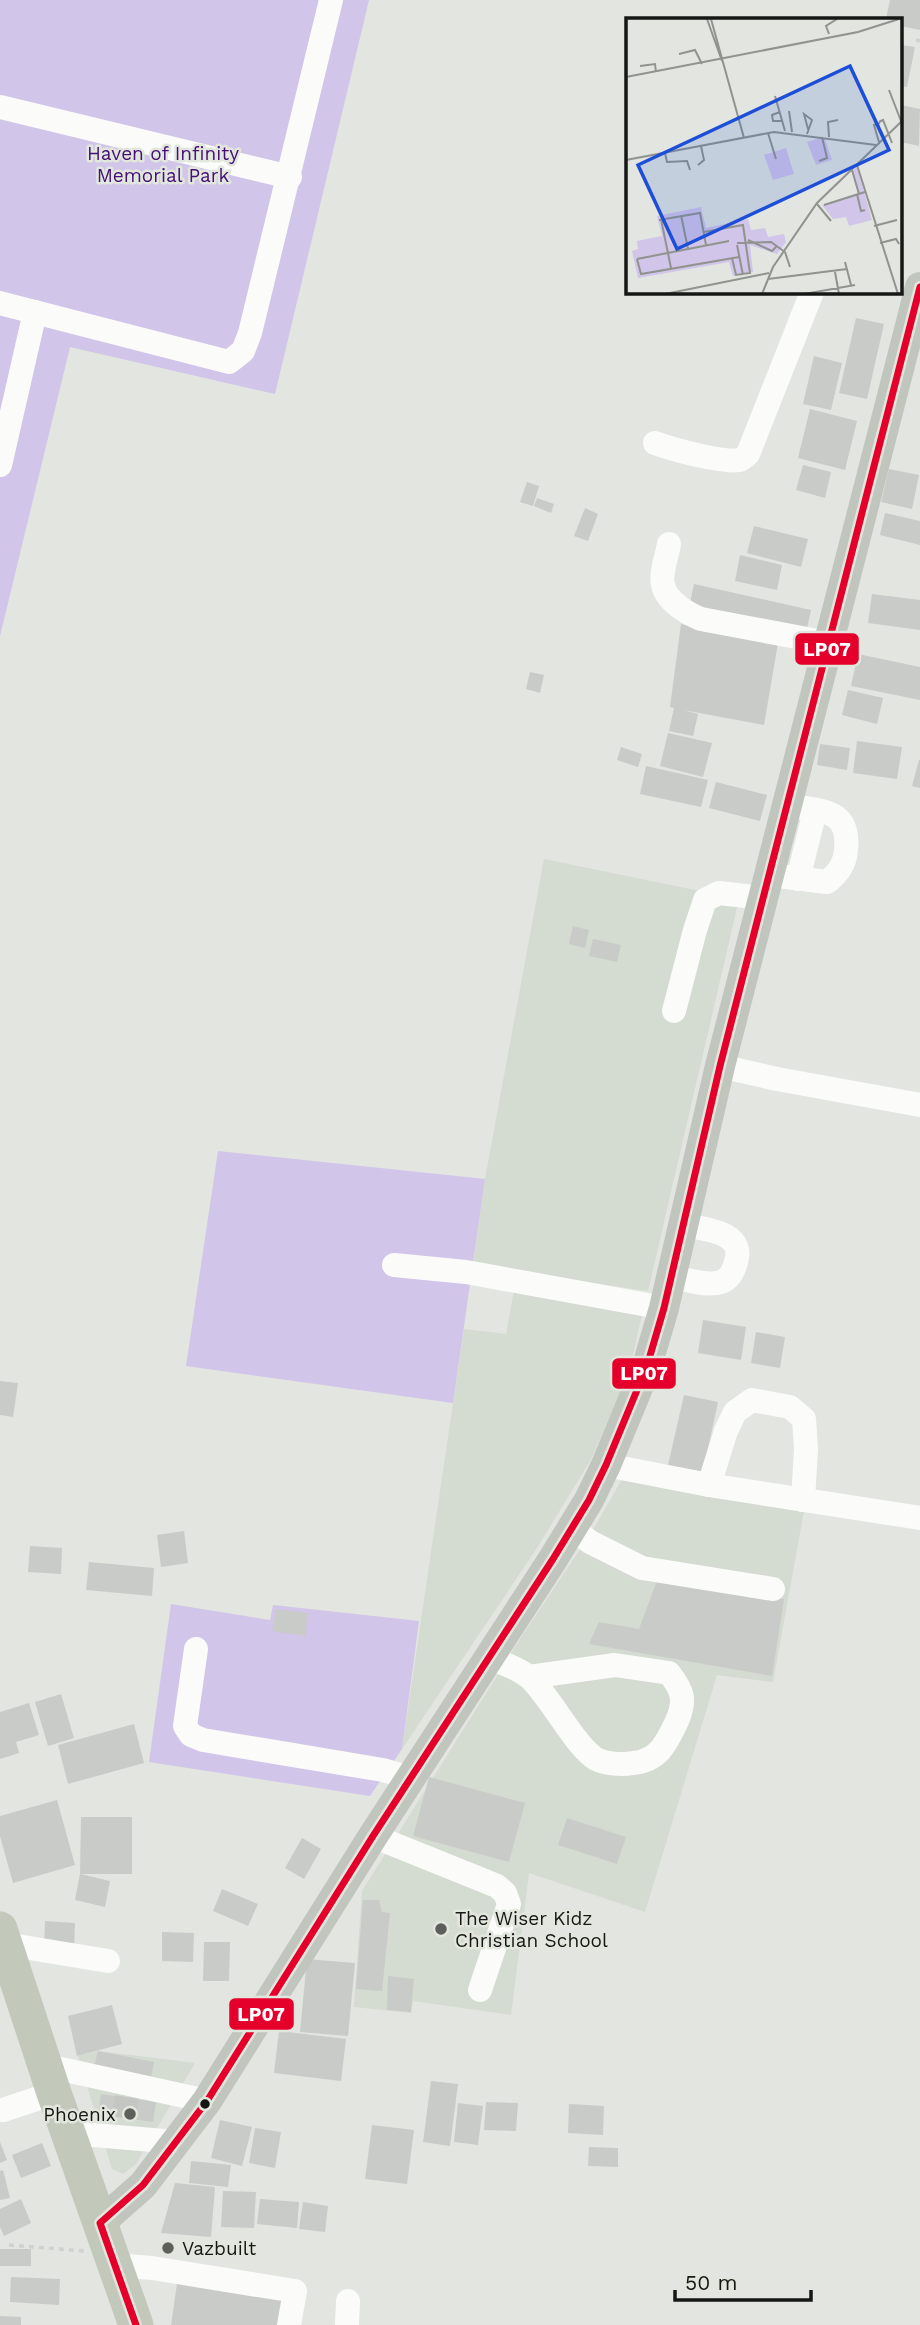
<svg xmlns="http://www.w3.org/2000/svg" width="920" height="2325" viewBox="0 0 920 2325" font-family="'Work Sans',sans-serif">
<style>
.built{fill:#d4dbd0}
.green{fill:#d1c5e9}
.building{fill:#c9cbc8}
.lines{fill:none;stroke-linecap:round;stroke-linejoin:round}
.minor-tunnel{stroke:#c3c6c1;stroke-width:24;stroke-dasharray:24 12;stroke-linecap:butt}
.path{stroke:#d1d1d1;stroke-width:3.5;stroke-dasharray:5 5;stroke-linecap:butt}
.minor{stroke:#fbfbfa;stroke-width:24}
.major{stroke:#c0c5bd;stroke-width:30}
.highway{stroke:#c2c9bb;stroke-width:35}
.bus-1-casing{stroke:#e2e7de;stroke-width:12}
.bus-1{stroke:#e4002b;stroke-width:7}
.poi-dot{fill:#5d5f5b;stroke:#e2e7de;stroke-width:2.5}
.bus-dot{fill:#161714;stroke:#e2e7de;stroke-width:2.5}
.labels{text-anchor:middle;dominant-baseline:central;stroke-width:5;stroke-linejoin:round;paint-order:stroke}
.park-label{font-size:19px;fill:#440f77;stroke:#e2e7de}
.poi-label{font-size:19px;fill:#161714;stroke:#e2e7de;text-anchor:start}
.inset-road{fill:none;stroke:#90938e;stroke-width:2}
.view{fill:#1d4ed8;fill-opacity:0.15;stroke:#1d4ed8;stroke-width:3.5}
.inset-edge{fill:none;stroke:#161714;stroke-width:3.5}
.line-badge{stroke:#e2e7de;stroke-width:2.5}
.badge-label{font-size:19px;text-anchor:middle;font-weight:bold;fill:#fff}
</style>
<rect width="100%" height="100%" fill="#e2e5e0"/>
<g class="built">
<path d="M544,859L739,899L648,1291L473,1265L485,1179Z"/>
<path d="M515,1285L643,1310L628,1376L590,1461L537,1548L402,1749L464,1329L506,1334Z"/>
<path d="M625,1474L804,1511L773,1682L717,1675L645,1912L529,1873L511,2015L413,2001L411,2013L354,2007L362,1891L522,1636L593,1530Z"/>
<path d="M98,2051L195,2063L136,2164L123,2174L112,2169L78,2056Z"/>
</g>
<g class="green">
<path d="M0,0H369L275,394L70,347L0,636Z"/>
<path d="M218,1151L485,1179L453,1403L186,1366Z"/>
<path d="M171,1604L270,1620L273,1605L419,1621L402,1749L370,1796L149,1762Z"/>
</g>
<g class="building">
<path d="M890,0H920V30L901,26V19H886Z"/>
<path d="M901,45L915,47L907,87L901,86Z"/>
<path d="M901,105L920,109L919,146L901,142Z"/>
<path d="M856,318L884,324L867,399L839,393Z"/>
<path d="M814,356L842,363L831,410L803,404Z"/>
<path d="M810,409L857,421L845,470L798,458Z"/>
<path d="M803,465L831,472L825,498L796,490Z"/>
<path d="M889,469L919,475L912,509L881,502Z"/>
<path d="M527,482L539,486L533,506L520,502Z"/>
<path d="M537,498L554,504L551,513L534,506Z"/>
<path d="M585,508L598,514L588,541L574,536Z"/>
<path d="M885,513L920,521V545L880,535Z"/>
<path d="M754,526L808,539L801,567L747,553Z"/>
<path d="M740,555L782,565L777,590L735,581Z"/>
<path d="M694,584L811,610L805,637L688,612Z"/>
<path d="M872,594L920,600V630L868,623Z"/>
<path d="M681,624L778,643L764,725L683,710L698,714L693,736L669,731L674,708L670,707Z"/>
<path d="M846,641L859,645L853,662L841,659Z"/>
<path d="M858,654L920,667V700L851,686Z"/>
<path d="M530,672L544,675L540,693L526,689Z"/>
<path d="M848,690L883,698L877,724L842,715Z"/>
<path d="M668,733L712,743L703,777L660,766Z"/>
<path d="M857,741L902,747L897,779L853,773Z"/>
<path d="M820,744L850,748L847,770L817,765Z"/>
<path d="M621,747L642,754L638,767L617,760Z"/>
<path d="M919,760H920V788L912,786Z"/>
<path d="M646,766L708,780L701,807L640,794Z"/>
<path d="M716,782L767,795L760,821L709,808Z"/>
<path d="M573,926L589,930L585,948L569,944Z"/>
<path d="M593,939L621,945L617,962L589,956Z"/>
<path d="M703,1320L746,1327L741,1360L698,1353Z"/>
<path d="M756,1332L785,1337L780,1368L751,1363Z"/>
<path d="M0,1381L18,1383L13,1417L0,1415Z"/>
<path d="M684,1395L718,1402L701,1481L666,1474Z"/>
<path d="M184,1531L188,1563L161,1567L157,1535Z"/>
<path d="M30,1546L62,1548L61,1574L28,1572Z"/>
<path d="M89,1562L154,1568L152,1596L86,1590Z"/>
<path d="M658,1578L784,1599L772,1676L589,1644L599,1622L639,1629Z"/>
<path d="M276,1609L308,1613L305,1636L272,1631Z"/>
<path d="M61,1694L74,1738L48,1746L35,1702Z"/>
<path d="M29,1703L39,1735L16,1742L19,1753L0,1759V1712Z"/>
<path d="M134,1724L144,1763L68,1784L58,1745Z"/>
<path d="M429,1777L525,1803L509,1862L413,1836Z"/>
<path d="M57,1800L75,1865L13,1883L0,1836V1816Z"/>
<path d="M81,1817H132V1874H80Z"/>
<path d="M567,1818L626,1837L617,1864L558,1845Z"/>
<path d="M302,1838L321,1849L304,1879L285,1868Z"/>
<path d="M80,1874L110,1881L105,1907L75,1900Z"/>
<path d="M222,1889L258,1904L248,1926L213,1911Z"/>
<path d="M363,1900H379L382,1912L390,1913L382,1991L356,1989Z"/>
<path d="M45,1921L75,1923L74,1950L44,1948Z"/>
<path d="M162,1932L194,1933L193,1962L162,1961Z"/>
<path d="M204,1942H230L229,1981H203Z"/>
<path d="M307,1959L355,1963L348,2036L300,2032Z"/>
<path d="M388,1976L414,1979L411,2012L387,2010Z"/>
<path d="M112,2005L122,2044L77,2056L68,2016Z"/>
<path d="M279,2031L346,2039L341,2081L274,2073Z"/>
<path d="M98,2051L154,2062L151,2078L94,2067Z"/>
<path d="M431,2081L458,2084L450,2146L423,2142Z"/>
<path d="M101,2094L156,2102L153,2122L98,2114Z"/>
<path d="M486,2102L518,2103L516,2131L484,2130Z"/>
<path d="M458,2103L483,2106L478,2145L454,2142Z"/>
<path d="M569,2104L604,2106L603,2135L568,2133Z"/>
<path d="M220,2120L252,2127L242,2166L211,2158Z"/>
<path d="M372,2125L414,2130L407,2184L365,2179Z"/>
<path d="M255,2128L281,2132L275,2168L249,2163Z"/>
<path d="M0,2142L7,2160L0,2163Z"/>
<path d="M42,2143L51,2166L21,2178L12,2155Z"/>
<path d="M589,2147L618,2148V2167L588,2166Z"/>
<path d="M191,2161L231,2165L228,2187L189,2183Z"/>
<path d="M3,2170L10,2198L0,2200V2171Z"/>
<path d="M175,2183L215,2187L211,2237L161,2233Z"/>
<path d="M223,2191L256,2192L254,2228L221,2227Z"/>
<path d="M21,2199L31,2223L4,2236L0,2227V2209Z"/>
<path d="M260,2199L299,2202L297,2228L257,2224Z"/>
<path d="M303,2202L328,2206L325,2232L299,2229Z"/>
<rect x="0" y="2249" width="31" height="17"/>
<path d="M11,2277L60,2279L59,2305L10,2302Z"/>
<path d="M178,2277L283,2290L279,2325H171Z"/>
<path d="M0,2316L21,2317V2325H0Z"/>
</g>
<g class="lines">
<path class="minor-tunnel" d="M124,2118L127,2097"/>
<g class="path">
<path d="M916,40L920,41"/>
<path d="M9,2245L84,2251"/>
</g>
<g class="minor">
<path d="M0,107L290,177"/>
<path d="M0,303L229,362L243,351L250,333L331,0"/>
<path d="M655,443C671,449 722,463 739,460C743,459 745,457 748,454L812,292"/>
<path d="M0,465L35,312"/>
<path d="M669,544C667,556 660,574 663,585C666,601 688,614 701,619L828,643"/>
<path d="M770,875L827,882C838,874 845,864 846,850C850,807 821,812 787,805"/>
<path d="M798,879L815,811"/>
<path d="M674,1011L695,930L705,900L719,893L763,898"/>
<path d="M720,1066L777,1079L920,1105"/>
<path d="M394,1265L466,1272L664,1308"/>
<path d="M671,1277C686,1279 707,1287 721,1282C729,1279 733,1272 735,1265C748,1232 706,1229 683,1225"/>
<path d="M606,1465L709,1485L920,1518"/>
<path d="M709,1485L726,1431L735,1412L752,1400L790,1407L804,1419L806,1449L803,1500"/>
<path d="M572,1528L590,1542L642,1568L773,1589"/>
<path d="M196,1649L185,1726L191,1735L203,1740L383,1770L411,1778"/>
<path d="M489,1657C503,1664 522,1669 532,1680C552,1700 576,1747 596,1759C606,1764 622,1765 633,1763C659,1761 667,1742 677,1721C686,1700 683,1691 669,1673L615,1665L529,1677"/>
<path d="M373,1836L497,1886L505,1893L509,1904L480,1990"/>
<path d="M5,1944L108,1961"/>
<path d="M47,2066L207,2101"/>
<path d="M3,2110L54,2093"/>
<path d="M70,2133L176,2142"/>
<path d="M115,2265L152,2268L295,2291L289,2325"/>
<path d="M347,2325L348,2301"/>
</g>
<path class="major" d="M100,2223L143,2185L207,2101L373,1836L553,1559L589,1500L606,1465L647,1366L664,1308L720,1066L920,287"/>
<path class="highway" d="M0,1929L54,2093L136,2325"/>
<g class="bus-1-casing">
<path id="bus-1" d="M136,2325L100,2223L143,2185L207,2101L373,1836L553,1559L589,1500L606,1465L647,1366L664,1308L720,1066L920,287"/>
</g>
<use href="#bus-1" class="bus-1"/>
</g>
<g class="poi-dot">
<circle cx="441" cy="1929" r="7"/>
<circle cx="130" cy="2114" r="7"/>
<circle cx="168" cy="2248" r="7"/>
</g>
<circle class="bus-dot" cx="205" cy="2104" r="6"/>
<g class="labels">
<g class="park-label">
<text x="163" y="153">Haven of Infinity<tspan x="163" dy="22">Memorial Park</tspan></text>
</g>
<g class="poi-label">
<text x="455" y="1918">The Wiser Kidz<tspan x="455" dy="22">Christian School</tspan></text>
<text x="116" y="2114" text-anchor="end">Phoenix</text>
<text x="182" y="2248">Vazbuilt</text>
</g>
</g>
<g transform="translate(626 18)">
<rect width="276" height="276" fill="#e2e5e0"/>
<path d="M194,120L199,121L206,142L190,147L181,124ZM160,130L168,156L147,162L138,137ZM231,149L246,202L223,208L220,199L207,201L196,187L232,175L226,153ZM75,189L80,210L122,201L125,212L139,210L142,219L158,216L160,224L151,236L124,227L127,254L107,258L103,244L12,260L6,233L12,231L11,223L36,218L31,198Z" fill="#d1c5e9"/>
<path class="inset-road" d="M81,1L96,43M85,1L118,120M203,16L200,8L211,1M53,36L69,32L76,46M14,48L29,46L30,54M0,59L232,14L273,1M263,72L275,103M149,78L159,113M163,93L166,114M154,94L146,97L147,103H157M253,104L257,102L266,125M142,115L150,141M181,116L186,102L178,96L182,111M203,119L202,104L212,102M253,124L248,107L254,105M39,135L41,144L61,143L64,152M0,142L148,114L250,127M193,143L201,140L196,119M72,147L78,142L75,128M231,147L272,276M226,152L233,176M231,176L235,193L239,192M191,186L205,203M198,187L239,174M55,197L62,231M35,201L45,250M33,202L74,195L80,227M248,208L271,202M78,214L117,207L124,255L110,257L106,240M122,222L146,233L151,228M111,225L145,224L159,234L164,249M254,225L270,221L273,226M111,227L117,257M11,241L15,256L113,239M11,241L103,223M219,244L225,267M209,254L213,276M142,261L221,251M39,276L143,255M136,276L147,249L191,185L277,102M178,276L229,267"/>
<path class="view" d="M224,48L263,132L51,231L12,147Z"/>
<rect width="276" height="276" class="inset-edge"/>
</g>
<g class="line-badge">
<rect x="794" y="632" width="66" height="34" rx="7" fill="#e4002b"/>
<rect x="611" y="1357" width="66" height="33" rx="7" fill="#e4002b"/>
<rect x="228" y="1997" width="67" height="34" rx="7" fill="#e4002b"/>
</g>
<g class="badge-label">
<text x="827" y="656">LP07</text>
<text x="644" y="1380">LP07</text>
<text x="261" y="2021">LP07</text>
</g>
<path d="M675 2290v10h136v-10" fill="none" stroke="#161714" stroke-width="3.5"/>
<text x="685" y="2290" font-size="21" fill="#161714" stroke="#e2e7de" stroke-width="5" paint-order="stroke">50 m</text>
</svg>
